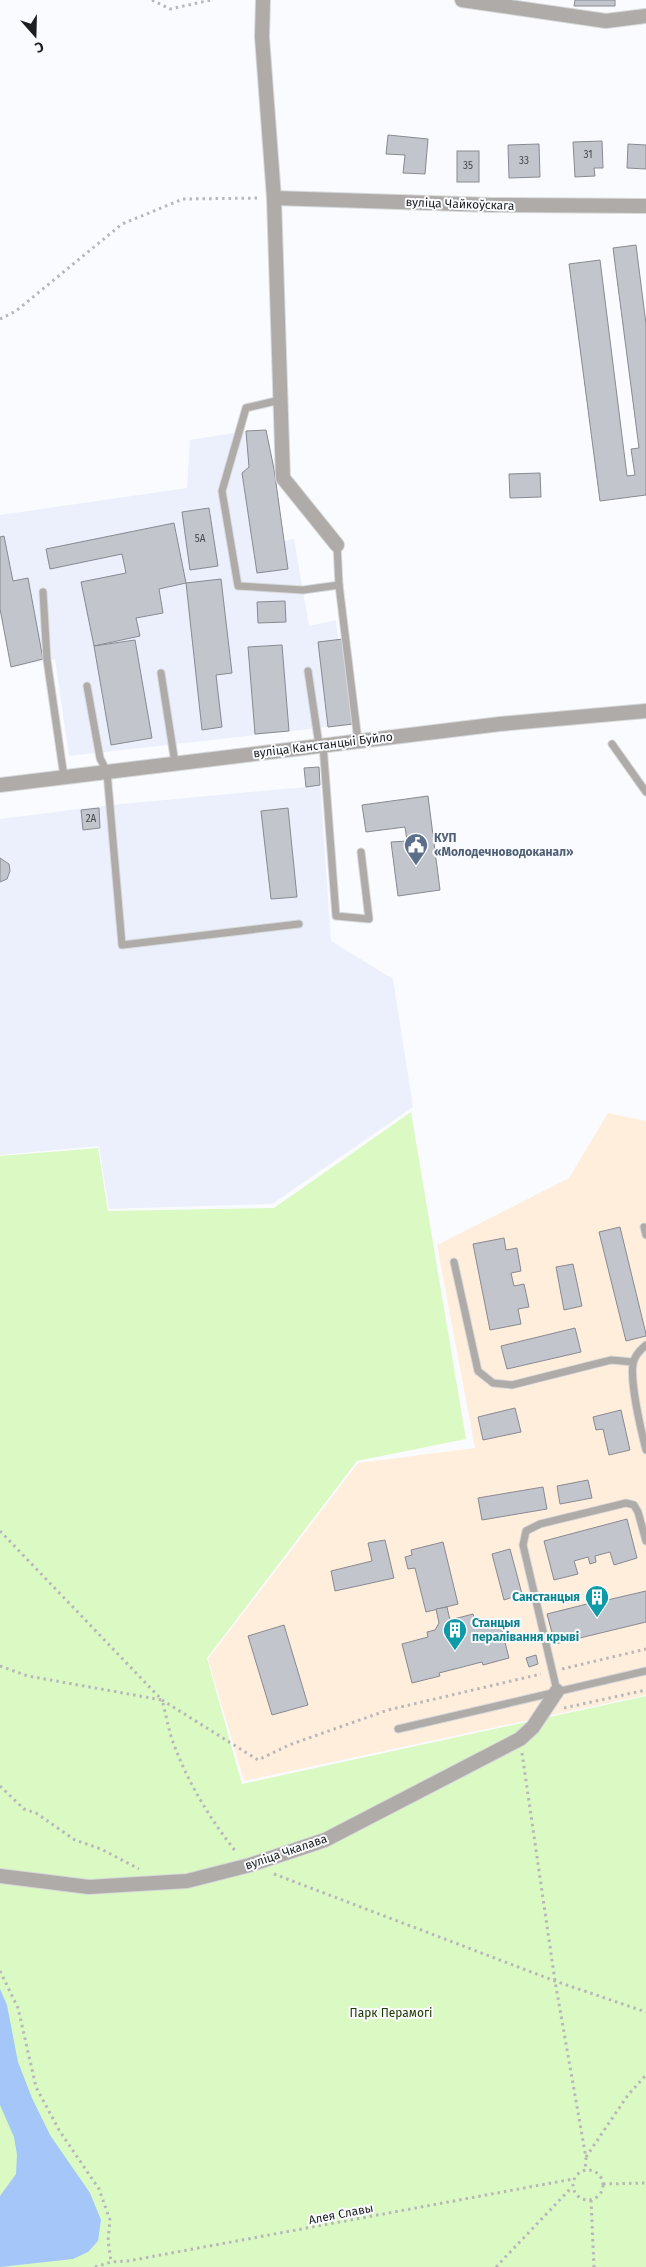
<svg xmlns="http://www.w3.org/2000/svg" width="646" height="2267" viewBox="0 0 646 2267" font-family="'Fira Sans',sans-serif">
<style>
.built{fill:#ecf0fc}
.medical{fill:#ffeedc}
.green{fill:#dbf9c3}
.water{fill:#a4c6f9}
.building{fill:#c3c5cd;stroke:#888a92}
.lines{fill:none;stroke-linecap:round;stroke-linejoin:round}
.lane-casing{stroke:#d7d8da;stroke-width:9}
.street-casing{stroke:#d7d8da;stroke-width:16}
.path{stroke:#b7b8ba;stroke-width:3;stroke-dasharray:2.5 4;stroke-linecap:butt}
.lane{stroke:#aeaba8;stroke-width:7}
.street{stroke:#aeaba8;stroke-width:14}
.labels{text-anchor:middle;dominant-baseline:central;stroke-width:4;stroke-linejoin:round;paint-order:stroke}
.number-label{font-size:10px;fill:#46484b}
.street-label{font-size:12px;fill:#1d1e20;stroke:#fafbfe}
.service-label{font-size:12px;font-weight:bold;fill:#4e5e75;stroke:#fafbfe;text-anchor:start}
.culture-label{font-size:12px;font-weight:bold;fill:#0d838f;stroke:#fafbfe;text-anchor:end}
.park-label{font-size:12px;fill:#213b00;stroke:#fafbfe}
</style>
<rect width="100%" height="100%" fill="#fafbfe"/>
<g class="built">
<path d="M266,430L284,541L294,539L309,626L336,620L338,639H343L353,724L69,756L55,659L11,667L0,609V515L187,488L190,440L246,431Z"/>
<path d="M319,767L331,941L393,979L413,1107L272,1204L109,1209L99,1146L0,1155V819L111,805L306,787L304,768Z"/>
</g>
<path class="medical" d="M608,1113L646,1121V1695L244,1781L208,1659L358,1463L475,1448L437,1245L569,1178Z"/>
<path class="green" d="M411,1112L466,1439L357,1461L207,1658L242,1784L646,1696V2267H0V1156L98,1148L108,1211L274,1208Z"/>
<path class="water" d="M0,1989L7,2005L18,2062L32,2098L50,2135L90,2193L101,2220L98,2241L88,2252L73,2259L0,2267V2196L16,2174L17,2155L14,2137L0,2105Z"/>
<g class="building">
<path d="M575,0H615V6H574Z"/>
<path d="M388,135L428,139L425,174L403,173L405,155L386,154Z"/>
<path d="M602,141L603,168H594L595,176L575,177L573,142Z"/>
<path d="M539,144L540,177L509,178L508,145Z"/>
<path d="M628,144L646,145V169L627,168Z"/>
<rect x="457" y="151" width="22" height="31"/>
<path d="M636,245L646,324V495L600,501L569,264L600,260L627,476L635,475L631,449L639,448L613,248Z"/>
<path d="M266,430L274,469L288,569L257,573L242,473L249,467L246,431Z"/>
<path d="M540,473L541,497L510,498L509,474Z"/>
<path d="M209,508L218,566L190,570L182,512Z"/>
<path d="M174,523L186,583L159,589L163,613L136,618L140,636L94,646L81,582L126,573L122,554L50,569L46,549Z"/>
<path d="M4,536L13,581L28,578L43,659L11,667L0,609V537Z"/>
<path d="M221,579L232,673L216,675L222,727L202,730L186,583Z"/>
<path d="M285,601L286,622L258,623L257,602Z"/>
<path d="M343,639L353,724L328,727L318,642Z"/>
<path d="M135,640L152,738L111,745L94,646Z"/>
<path d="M282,645L289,731L255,734L248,647Z"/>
<path d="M319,767L320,785L306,787L304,768Z"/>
<path d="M428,796L440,890L398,896L391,842L407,841L405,827L366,832L362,805Z"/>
<path d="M99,808L100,828L83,830L81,810Z"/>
<path d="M288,808L297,897L271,899L261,811Z"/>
<path d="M0,858L9,864L10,871L7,879L0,882Z"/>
<path d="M620,1227L646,1334V1336L626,1341L599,1232Z"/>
<path d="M504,1238L506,1250L517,1248L521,1271L511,1273L514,1286L524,1284L529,1307L518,1309L521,1324L490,1330L473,1244Z"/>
<path d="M573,1264L582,1306L564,1310L556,1267Z"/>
<path d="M575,1328L581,1352L507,1369L501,1346Z"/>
<path d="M515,1408L521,1432L483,1440L478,1417Z"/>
<path d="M621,1410L630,1450L609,1455L603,1429L596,1430L593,1417Z"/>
<path d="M588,1480L592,1498L560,1504L557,1486Z"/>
<path d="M543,1487L547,1509L482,1520L478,1498Z"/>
<path d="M627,1519L637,1558L614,1565L610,1552L595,1556L596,1562L590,1564L588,1557L574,1561L578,1574L554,1580L544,1541Z"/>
<path d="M385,1540L394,1578L335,1591L331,1571L372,1561L368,1543Z"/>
<path d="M443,1542L458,1604L426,1612L415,1568L408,1569L405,1557L412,1555L411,1550Z"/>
<path d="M510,1549L522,1594L504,1600L492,1554Z"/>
<path d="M646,1591V1622L555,1644L547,1614L591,1603L590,1601L602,1598L603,1601Z"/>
<path d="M447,1607L450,1620L473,1614L476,1625L499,1619L509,1658L483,1665L482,1662L439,1673L440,1676L412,1683L402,1644L428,1637L427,1632L435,1630L439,1623L436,1609Z"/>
<path d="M284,1625L308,1705L272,1715L248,1636Z"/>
<path d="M536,1655L538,1664L529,1667L526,1658Z"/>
</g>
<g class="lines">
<g class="lane-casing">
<g id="lane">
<path d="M280,400L246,408L222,491L238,586L303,590L339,585"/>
<path d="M337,545L339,585L358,741"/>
<path d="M43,592L47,660L64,777"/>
<path d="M308,671L319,745"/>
<path d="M161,673L175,763"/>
<path d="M87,686L100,758L107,772L122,945L299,924"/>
<path d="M612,744L646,792"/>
<path d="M323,745L336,916L369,919L361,852"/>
<path d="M644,1227L646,1235"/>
<path d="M454,1262L478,1371L493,1383L512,1385L611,1360L633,1362"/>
<path d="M646,1345C640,1350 634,1356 633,1364C630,1382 641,1430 646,1450"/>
<path d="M557,1691L523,1545L526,1531L540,1524L626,1503L634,1505L638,1512L646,1541"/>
<path d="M398,1729L646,1671"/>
</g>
</g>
<g class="street-casing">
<g id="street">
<path d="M263,0L262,37L274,198L283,478L337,545"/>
<path d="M462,0L606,21L646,16"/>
<path d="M274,198L492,205L646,206"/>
<path d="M0,785L500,724L646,711"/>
<path d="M0,1876L89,1887L187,1881L250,1865L325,1840L520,1739L533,1727L557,1691"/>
</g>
</g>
<g class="path">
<path d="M152,0L170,9L211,0"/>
<path d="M0,319L16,311L122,224L183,199L261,198"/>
<path d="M0,1531L162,1700L258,1760L289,1745L388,1710L541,1674"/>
<path d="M0,1666L28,1676L162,1700C166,1714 168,1728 173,1742C187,1781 211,1821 237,1853"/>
<path d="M562,1669L646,1649"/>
<path d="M564,1708L646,1690"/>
<path d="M522,1753L555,1981L586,2158L585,2170"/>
<path d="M0,1786L24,1809L36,1813L75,1840L101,1849L139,1869"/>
<path d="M274,1874L555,1981L646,2012"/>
<path d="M0,1971L18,2008L36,2087L59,2130L99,2189L110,2220L108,2240L111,2262"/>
<path d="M586,2157L628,2095L646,2075"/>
<circle cx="588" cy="2185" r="15"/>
<path d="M603,2184L646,2183"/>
<path d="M591,2200L594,2267"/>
<path d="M95,2267L111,2262L128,2261L573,2179"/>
<path d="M496,2267L572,2187"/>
</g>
<use href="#lane" class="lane"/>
<use href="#street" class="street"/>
</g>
<defs>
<g id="civic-pin" transform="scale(1.25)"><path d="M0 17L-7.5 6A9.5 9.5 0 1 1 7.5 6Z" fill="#5c6f8a" stroke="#fafbfe"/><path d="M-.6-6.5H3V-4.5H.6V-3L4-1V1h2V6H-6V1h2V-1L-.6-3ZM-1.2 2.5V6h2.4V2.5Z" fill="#fff"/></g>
<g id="building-pin" transform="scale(1.25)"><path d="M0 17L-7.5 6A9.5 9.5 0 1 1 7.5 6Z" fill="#0f9aa8" stroke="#fafbfe"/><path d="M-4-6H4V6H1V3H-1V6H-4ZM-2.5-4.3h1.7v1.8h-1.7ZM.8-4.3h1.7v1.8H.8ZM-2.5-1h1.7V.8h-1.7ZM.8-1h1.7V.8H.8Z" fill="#fff"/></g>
</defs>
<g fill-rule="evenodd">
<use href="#civic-pin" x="416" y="845"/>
<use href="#building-pin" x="597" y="1597"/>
<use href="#building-pin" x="455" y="1630"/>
</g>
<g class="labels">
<g class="number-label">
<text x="588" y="155">31</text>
<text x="524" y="161">33</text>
<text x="468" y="166">35</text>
<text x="200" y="539">5А</text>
<text x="91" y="819">2А</text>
</g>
<g class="street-label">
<text transform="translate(460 204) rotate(2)">вуліца Чайкоўскага</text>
<text transform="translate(323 745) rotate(-7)">вуліца Канстанцыі Буйло</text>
<text transform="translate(286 1852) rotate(-19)">вуліца Чкалава</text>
<text transform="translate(341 2214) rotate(-11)">Алея Славы</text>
</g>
<g class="service-label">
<text x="434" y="838">КУП<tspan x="434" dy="14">«Молодечноводоканал»</tspan></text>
</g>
<g class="culture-label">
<text x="580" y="1597">Санстанцыя</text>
<text x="472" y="1623" text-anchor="start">Станцыя<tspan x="472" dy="14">пералівання крыві</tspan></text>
</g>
<g class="park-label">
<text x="391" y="2013">Парк Перамогі</text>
</g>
</g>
<g transform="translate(35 35) rotate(160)" stroke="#fafbfe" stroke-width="4" paint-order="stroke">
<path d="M0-4L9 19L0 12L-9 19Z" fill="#1d1e20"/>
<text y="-8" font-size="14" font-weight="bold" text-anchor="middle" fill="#1d1e20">С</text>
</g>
</svg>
